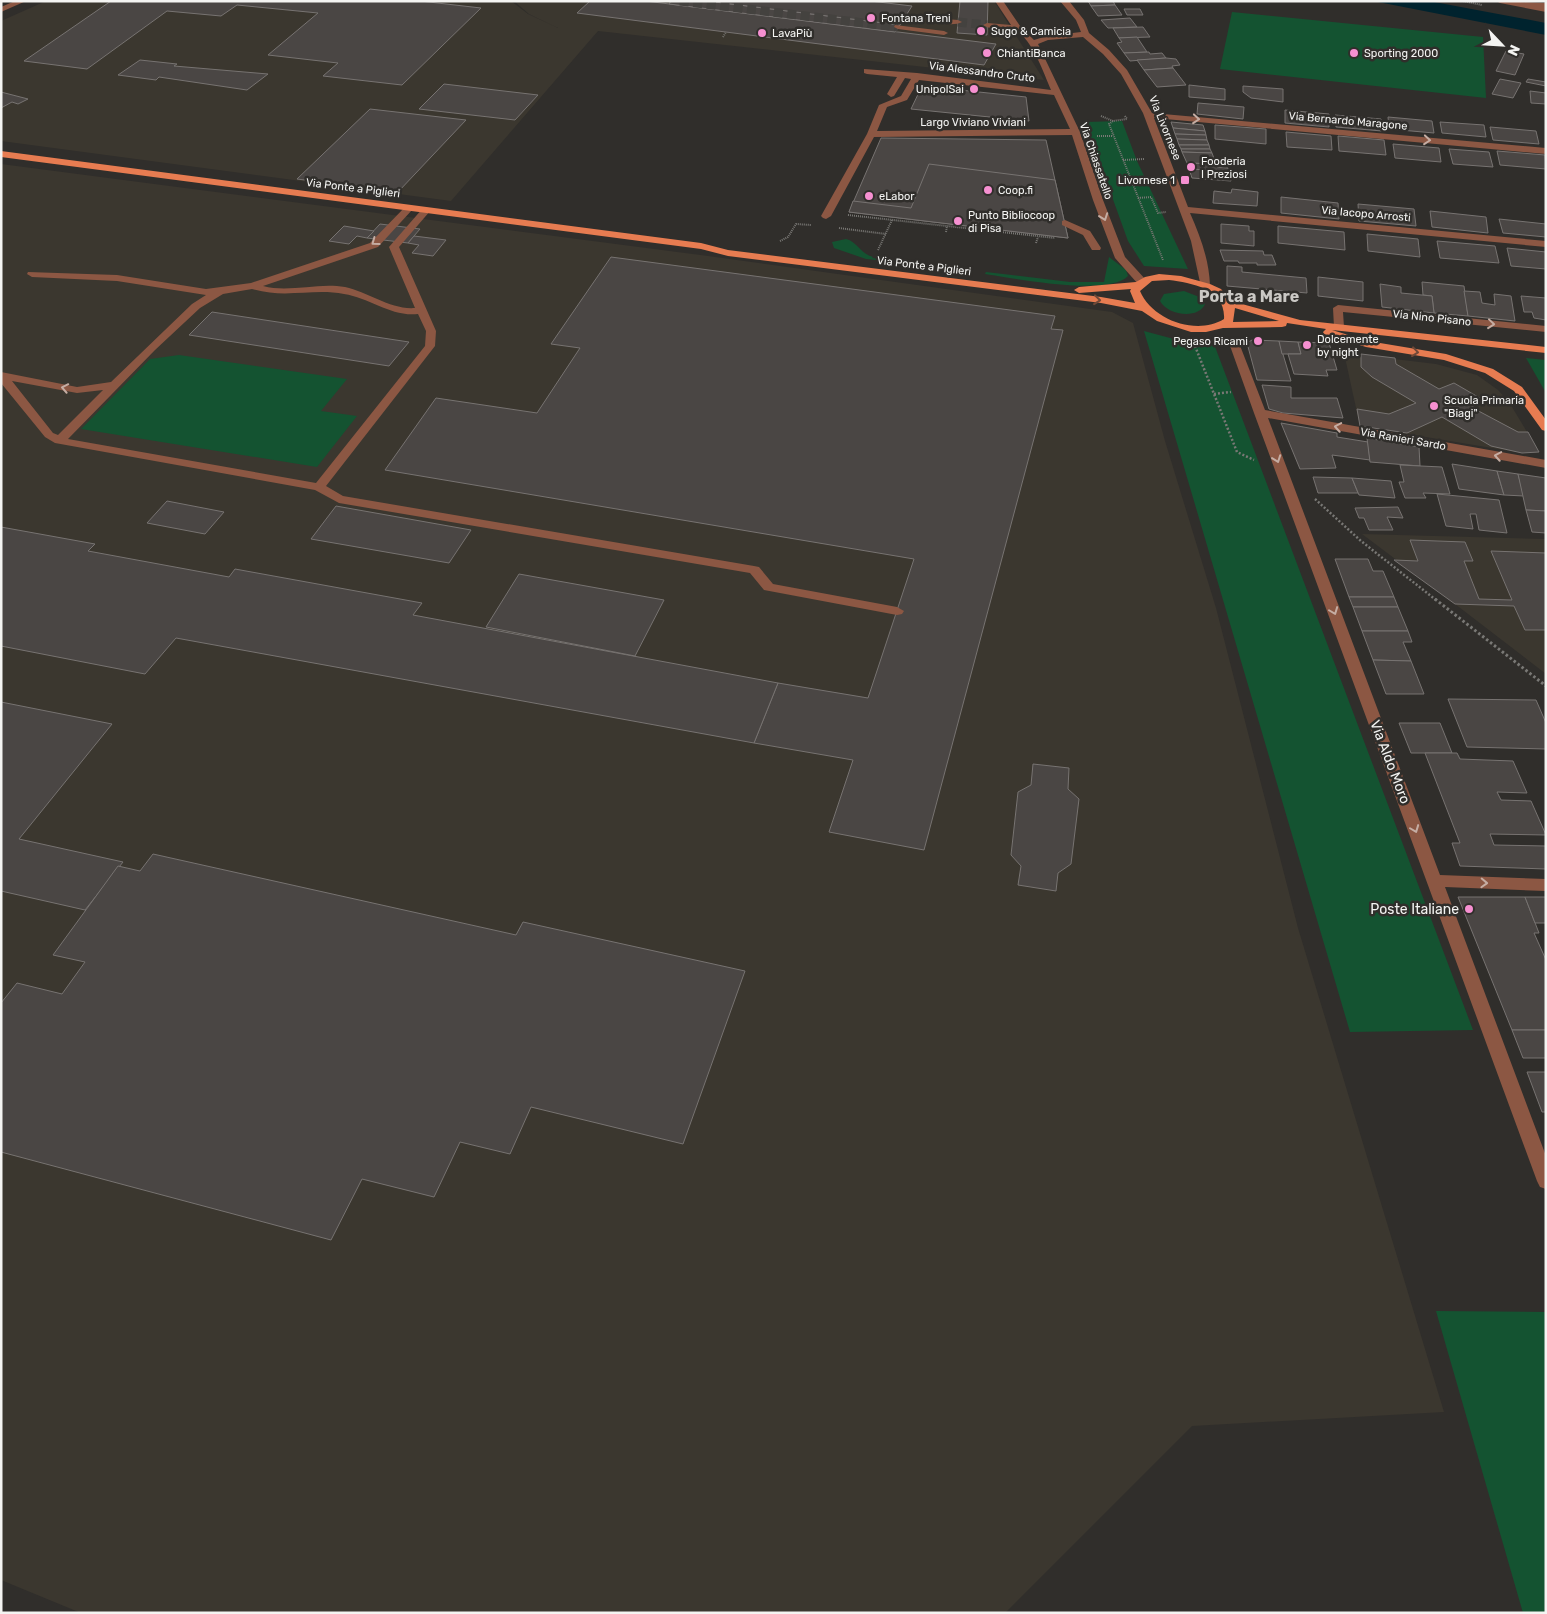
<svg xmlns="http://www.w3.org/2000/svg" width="1547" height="1614" viewBox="0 0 1547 1614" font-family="Rubik,sans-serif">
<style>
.built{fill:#3b372f}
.green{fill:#145331}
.water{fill:#00232e}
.building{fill:#4a4644;stroke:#777371}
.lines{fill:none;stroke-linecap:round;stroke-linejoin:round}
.minor-tunnel{stroke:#44423f;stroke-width:9;stroke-dasharray:9 4.5;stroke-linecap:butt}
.path-far2{stroke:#797875;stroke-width:2;stroke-dasharray:1 1;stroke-linecap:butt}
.path-far1{stroke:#797875;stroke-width:2.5;stroke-dasharray:2 2;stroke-linecap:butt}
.path{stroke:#797875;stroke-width:3;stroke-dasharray:2.5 2.5;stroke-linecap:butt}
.minor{fill:#8c5743;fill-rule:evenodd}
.major{fill:#e77c51;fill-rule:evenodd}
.oneway{stroke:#c5ada3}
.oneway2{stroke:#704938}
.poi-dot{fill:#f690d1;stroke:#302e2b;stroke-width:2}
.labels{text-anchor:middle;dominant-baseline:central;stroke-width:5;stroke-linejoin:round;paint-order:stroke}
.far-poi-label{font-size:11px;fill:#f4f4f2;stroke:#302e2b;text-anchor:start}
.far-street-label{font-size:11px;fill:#f4f4f2;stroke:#302e2b}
.street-label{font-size:14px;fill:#f4f4f2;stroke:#302e2b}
.poi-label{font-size:14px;fill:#f4f4f2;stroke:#302e2b;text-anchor:end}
.far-district-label{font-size:16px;font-weight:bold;fill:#cac8c4;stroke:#302e2b}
</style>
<rect width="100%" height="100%" fill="#302e2b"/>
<g class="built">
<path d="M46,1H511L528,14L558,28L529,14L514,1H994L1044,80L598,31L451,201L1,141V21Z"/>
<path d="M1,164L708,256L1112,312L1133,323L1165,441L1216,608L1298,928L1444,1412L1192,1426L1005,1613H81L1,1580Z"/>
<path d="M1344,353L1436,364L1477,375L1498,390L1509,402L1539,452L1522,453L1360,426Z"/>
<path d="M1362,534L1546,539V674L1455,604Z"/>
</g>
<g class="green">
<path d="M1232,12L1483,37L1486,98L1220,69Z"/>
<path d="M1122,121L1137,161L1188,269L1144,266L1128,241L1085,122Z"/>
<path d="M846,239C858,242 859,253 873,257L872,258L925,265L866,259L834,248L832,242Z"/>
<path d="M1109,257L1126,270L1128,276C1109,297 1013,278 985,274L986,272L1070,282H1104Z"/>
<path d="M1184,291L1202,298L1205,304C1198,320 1167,315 1160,301L1164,294Z"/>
<path d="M1144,331L1185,342L1214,344L1473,1030L1350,1032Z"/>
<path d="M179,355L347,379L321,411L357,416L317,467L81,429L150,359Z"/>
<path d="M1526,358L1546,360V393Z"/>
<path d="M1436,1311L1546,1312V1613H1523Z"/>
</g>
<path class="water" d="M1373,1H1429L1546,23V35Z"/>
<g class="building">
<path d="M111,1H420L481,8L402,85L323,76L338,63L268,55L318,13L237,5L221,16L167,11L87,69L24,61Z"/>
<path d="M590,1H645L996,44L984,65L577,13Z"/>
<path d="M671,1H707L900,25L895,32L669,4Z"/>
<path d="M707,1H870L912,6L900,25Z"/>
<path d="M960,1H988L987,35L957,33Z"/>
<path d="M1088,1H1113L1115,5L1091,6Z"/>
<path d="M1115,5L1122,15L1098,16L1091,6Z"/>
<path d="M1124,9H1140L1143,15H1127Z"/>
<path d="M1130,18L1137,27L1108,28L1101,20Z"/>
<path d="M1143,27L1150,37L1119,38L1113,28Z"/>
<path d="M1137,37L1147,52L1124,53L1117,43L1122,42L1119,38Z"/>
<path d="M1506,51L1524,54L1515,75L1496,71Z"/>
<path d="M1149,52L1150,54L1162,53L1166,58L1130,61L1124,53Z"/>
<path d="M1166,58L1176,59L1180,65L1172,66L1173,68L1144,70L1137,60Z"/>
<path d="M140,60L177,64L174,66L268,74L247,90L159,77L156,80L118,75Z"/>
<path d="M1173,68L1186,85L1157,87L1144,70Z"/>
<path d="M1500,79L1521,83L1513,98L1492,94Z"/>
<path d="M1528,79L1546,82V86L1526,82Z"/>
<path d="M444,84L538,95L515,120L419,109Z"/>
<path d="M1189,85L1225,89V100L1189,97Z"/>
<path d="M922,86L1026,97L1029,121L911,109Z"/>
<path d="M1243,86L1283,89V102L1251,98L1243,92Z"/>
<path d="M1530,91L1546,93V104L1531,103Z"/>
<path d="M1,92L28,99L18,104L12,102L1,108Z"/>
<path d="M1198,103L1244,107L1243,119L1197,114Z"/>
<path d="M370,109L466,120L398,192L297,179Z"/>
<path d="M1285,110L1329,114V127L1285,123Z"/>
<path d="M1335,115L1381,119L1382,131L1336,127Z"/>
<path d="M1388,117L1432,121L1434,133L1389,129Z"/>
<path d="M1171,122L1203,125L1205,131L1173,128Z"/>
<path d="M1440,122L1484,125L1486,137L1442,133Z"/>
<path d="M1215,125L1266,129V144L1215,139Z"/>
<path d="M1490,127L1536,131L1539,144L1493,140Z"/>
<path d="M1173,128L1205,131L1206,135L1175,134Z"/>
<path d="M1286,132L1331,136L1332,150L1287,147Z"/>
<path d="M1175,134L1206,135L1207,140L1177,139Z"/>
<path d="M1338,136L1384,140L1386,155L1339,151Z"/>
<path d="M881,138L1046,140L1068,238L849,212Z"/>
<path d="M1177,139L1207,140L1209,145H1179Z"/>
<path d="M1393,144L1439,148L1441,162L1395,158Z"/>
<path d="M1179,145H1209L1210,149H1181Z"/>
<path d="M1181,149H1210L1212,153L1182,152Z"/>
<path d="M1449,149L1489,152L1493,167L1453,164Z"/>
<path d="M1497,151L1545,155L1546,169L1500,165Z"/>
<path d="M1182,152L1212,153L1216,164L1187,163Z"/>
<path d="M1187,163L1216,164L1217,167L1228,168L1229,171L1189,169Z"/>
<path d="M929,164L1055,180L1068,238L849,212L853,201L911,208Z"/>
<path d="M1189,169L1229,171L1231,181L1192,178Z"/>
<path d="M1232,189L1258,192L1257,206L1213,203L1214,191L1231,193Z"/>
<path d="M1281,197L1338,203L1339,219L1281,213Z"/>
<path d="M1358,204L1414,209L1416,226L1359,221Z"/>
<path d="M1430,211L1486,217L1488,233L1432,227Z"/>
<path d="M1499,219L1546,224V237L1503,233Z"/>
<path d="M380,224L420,229L408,243L367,238Z"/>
<path d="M1221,224L1249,226V231H1254V246L1221,243Z"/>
<path d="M344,226L374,231L367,238L357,236L349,244L329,241Z"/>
<path d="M1278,226L1344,232L1345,250L1278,243Z"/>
<path d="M1367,234L1418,239L1420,257L1368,251Z"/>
<path d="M414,236L446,240L433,256L412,253L419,245L408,243Z"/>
<path d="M1437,241L1495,246L1499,263L1440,258Z"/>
<path d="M1507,248L1546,252V269L1511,266Z"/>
<path d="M1220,250L1263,251L1264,255H1272L1276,265H1257V263H1239L1238,261H1224Z"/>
<path d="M611,257L1055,316L1051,329L1063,330L924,850L829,832L853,760L754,743L778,683L868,698L914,559L385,470L436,398L537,413L580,348L551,344Z"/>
<path d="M1227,266L1242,267V272L1306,278L1307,293L1227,286Z"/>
<path d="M1318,277L1363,282V301L1318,296Z"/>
<path d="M1422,282L1464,286L1468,316L1434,313L1432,296L1423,295Z"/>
<path d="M1380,284L1401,287V293L1432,296L1434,313L1382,307Z"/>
<path d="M1464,291L1480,292L1482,303L1495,305L1494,294L1511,296L1515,321L1468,316Z"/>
<path d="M1521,296L1546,298V320L1534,318L1532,312H1524Z"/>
<path d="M212,312L409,342L389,366L189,335Z"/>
<path d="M1252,340L1279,341L1291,381L1257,380L1247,343Z"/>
<path d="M1279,341L1298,342L1301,354H1282Z"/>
<path d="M1298,342L1329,343L1337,370H1326L1328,376L1294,374L1288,354H1301Z"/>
<path d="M1361,354L1395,358L1396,364L1439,389L1454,383L1485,401L1471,407L1518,432H1528L1539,452L1522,453L1491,446L1442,417L1407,433L1360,426L1357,409L1389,414L1416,403L1372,377L1361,367Z"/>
<path d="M1262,385L1291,387V398H1337L1343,418L1283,413L1269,409Z"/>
<path d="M1281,423L1337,433V437L1368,442L1370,460L1332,455L1336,468L1300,469Z"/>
<path d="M1367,438L1419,447L1420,466L1370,462Z"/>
<path d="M1452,464L1497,471L1504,495L1459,489Z"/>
<path d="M1400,465L1442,467L1450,494L1423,493L1426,498H1405L1399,482H1404Z"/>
<path d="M1497,471L1518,474L1524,496L1504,495Z"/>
<path d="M1518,474L1546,478V511L1526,510Z"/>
<path d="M1313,477L1352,478L1358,493H1318Z"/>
<path d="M1352,478L1391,481L1395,498L1359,495Z"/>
<path d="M1437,494L1499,500L1507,533L1479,530L1476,514H1470L1473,529L1446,526Z"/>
<path d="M167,501L224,512L205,534L147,523Z"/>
<path d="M336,506L471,530L449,563L311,539Z"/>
<path d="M1398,507L1403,518L1387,517L1393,530H1369L1364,518H1359L1355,508Z"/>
<path d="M1526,510L1546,511V533L1532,532Z"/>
<path d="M1,527L95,544L88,551L229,577L235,569L422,603L413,615L778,683L754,743L176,638L145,674L1,646Z"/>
<path d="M1410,540L1465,542L1473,561H1464L1479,599L1512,600L1491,551L1546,553V630H1525L1514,606L1455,604L1394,560L1418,561Z"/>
<path d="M1335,559H1368L1373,571H1383L1394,597H1349Z"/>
<path d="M519,574L664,600L635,656L486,627Z"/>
<path d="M1349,597H1394L1398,607H1353Z"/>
<path d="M1353,607H1398L1408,631H1362Z"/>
<path d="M1362,631H1408L1412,642H1403L1411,661L1373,660Z"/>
<path d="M1373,660L1411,661L1424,694H1386Z"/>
<path d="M1448,699L1536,700L1546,723V749L1467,747Z"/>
<path d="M1,702L112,724L19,839L123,862L85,910L1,891Z"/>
<path d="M1399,723H1440L1452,753H1411Z"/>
<path d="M1425,753H1457L1460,759L1513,761L1527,793L1497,792L1501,800L1531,801L1546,835L1490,834L1494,845L1546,846V869L1460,866L1452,843H1460Z"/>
<path d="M1033,764L1069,768L1068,789L1079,799L1071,864L1058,873L1056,891L1018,885L1021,866L1011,855L1018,792L1031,785Z"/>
<path d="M153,854L516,935L523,922L745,971L683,1144L531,1107L510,1154L460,1142L434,1197L362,1179L331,1240L1,1152V1003L17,983L62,994L85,962L53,955L118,866L140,871Z"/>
<path d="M1458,897H1525L1539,933H1534L1546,960V1030H1512Z"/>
<path d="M1525,897H1546V923H1535Z"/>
<path d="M1512,1030H1546V1058H1523Z"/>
<path d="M1527,1072H1546V1112H1542Z"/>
</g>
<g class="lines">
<g class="minor-tunnel">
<path d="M680,1L898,27"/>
<path d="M958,22L987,25"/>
</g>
<g class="path-far2">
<path d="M1463,1L1482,5"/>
<path d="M723,37L726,32"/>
<path d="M1101,116L1113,121"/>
<path d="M1125,116L1127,119L1113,121L1109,124L1163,260"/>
<path d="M1097,136H1113"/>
<path d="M1123,160L1144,159"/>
<path d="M1138,198L1151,197L1158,213L1166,212"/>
<path d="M848,215L1055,238"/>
<path d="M839,228L886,234"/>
<path d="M946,232L947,226"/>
<path d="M780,241L788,237L796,224L811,225"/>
<path d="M1036,243L1038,237"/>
<path d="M878,250L892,220"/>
</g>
<g class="path-far1">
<path d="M1195,346L1237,452L1254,460"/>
<path d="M1214,394L1231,392"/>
<path d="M1315,499L1361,541L1436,600"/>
</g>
<path class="path" d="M1435,599L1546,686"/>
<g class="minor">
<path d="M15,1H26L1,12V7Z"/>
<path d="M995,1H1003L1020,26L1034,40L1047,36L1081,32L1076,20L1060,1H1069L1084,20L1089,33L1109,50L1127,70L1152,113L1546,148V154L1154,118L1188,207L1546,241V247L1190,213C1200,236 1209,259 1210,285L1205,288L1201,287L1191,241L1143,113L1121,74L1103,54L1083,37L1048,40L1038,44L1080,132L1103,200L1125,257L1146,280L1147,282L1146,284H1138L1115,258L1093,200L1072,135L874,137L831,216L826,219L823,218L821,216L867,134L879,105L901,96L911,79L905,78L894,96L891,97L887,94L897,77L867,74L864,73V69L917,73L1051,90C1044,74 1031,36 1014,30C1004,27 991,31 983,25L987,23L1011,25ZM919,80L1054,95L1070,129L877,131L887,107L907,100Z"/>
<path d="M1496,1L1546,3V12L1500,3Z"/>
<path d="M933,18L958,20L962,22C955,26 939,24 932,20Z"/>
<path d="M895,25L944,31L948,33L944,35L898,29L894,27Z"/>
<path d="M409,205L414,208L412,210L378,247L263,286C290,293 318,282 345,287C368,292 391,310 415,308L389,247L423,208H429L431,210L399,247L436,331L435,346L326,486L343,496L754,566L759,567L773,584L897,607L904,611L902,614L897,615L764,590L750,573L339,503L315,490L55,443L45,437L1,383V372L77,387L111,382L192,304L206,295L117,281L32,277L27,274L28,272L117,275L206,289L251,283L370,243L406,206ZM252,289C285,299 313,288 344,294C370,298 391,317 418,314L426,331L425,346L316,483L68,439L155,350L200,308L223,294ZM12,381L77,393L103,390L58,435L53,433Z"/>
<path d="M1065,220L1090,231L1101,248L1100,250H1092L1083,235L1062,225V221Z"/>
<path d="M1338,305L1546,326V332L1343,312L1344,327L1339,330L1334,327L1333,308Z"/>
<path d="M1234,340L1239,343L1265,410L1546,460V468L1268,418L1440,875L1546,879V891L1445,887L1546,1156V1189L1540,1187L1537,1181L1254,413L1229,343Z"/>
</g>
<path class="major" d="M1,151L701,243L728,250L1101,297L1135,303L1130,291L1131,289L1079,293L1074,290L1079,287L1136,282L1145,277L1159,274L1181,276L1210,284L1221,289L1231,301L1300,320L1546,347V353L1332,330L1368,341L1446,354L1493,369L1522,387L1546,420V431L1542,430L1514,391L1485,373L1444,360L1366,347L1324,334L1323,332L1326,329L1287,323L1286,326L1282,327L1223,328L1206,332H1191L1157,321L1142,311L1101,303L728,256L701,249L1,157ZM1169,280C1192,283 1226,289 1224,319C1197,336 1152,320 1140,291L1152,281ZM1235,308L1279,321L1233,322Z"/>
</g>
<defs><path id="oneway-chevron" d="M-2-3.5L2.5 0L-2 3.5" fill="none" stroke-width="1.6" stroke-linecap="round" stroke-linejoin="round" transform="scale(1.25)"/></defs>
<g class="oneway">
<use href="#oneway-chevron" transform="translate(1196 119) rotate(5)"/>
<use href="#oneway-chevron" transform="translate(1427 140) rotate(5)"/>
<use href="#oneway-chevron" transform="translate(1104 217) rotate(70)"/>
<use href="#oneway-chevron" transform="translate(375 242) rotate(144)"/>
<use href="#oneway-chevron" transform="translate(1491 324) rotate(6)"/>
<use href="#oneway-chevron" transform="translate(65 388) rotate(-169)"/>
<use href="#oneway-chevron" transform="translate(1338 427) rotate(-170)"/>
<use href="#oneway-chevron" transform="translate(1498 456) rotate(-170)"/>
<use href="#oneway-chevron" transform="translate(1277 459) rotate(70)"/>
<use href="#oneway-chevron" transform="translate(1334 611) rotate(69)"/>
<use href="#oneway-chevron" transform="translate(1415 829) rotate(69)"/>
<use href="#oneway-chevron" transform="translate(1484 883) rotate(2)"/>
</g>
<g class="oneway2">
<use href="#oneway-chevron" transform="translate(1097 300) rotate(6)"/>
<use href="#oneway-chevron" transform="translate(1415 352) rotate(7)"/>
</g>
<g class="poi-dot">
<circle cx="871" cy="18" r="5"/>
<circle cx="981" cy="31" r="5"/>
<circle cx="762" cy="33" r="5"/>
<circle cx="987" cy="53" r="5"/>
<circle cx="1354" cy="53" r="5"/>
<circle cx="974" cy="89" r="5"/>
<circle cx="1191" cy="167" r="5"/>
<rect x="1180" y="175" width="10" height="10" rx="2.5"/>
<circle cx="988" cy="190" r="5"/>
<circle cx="869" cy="196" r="5"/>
<circle cx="958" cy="221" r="5"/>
<circle cx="1258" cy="341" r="5"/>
<circle cx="1307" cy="345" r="5"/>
<circle cx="1434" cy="406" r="5"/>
<circle cx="1469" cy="909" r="5"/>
</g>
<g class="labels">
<g class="far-poi-label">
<text x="881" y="18">Fontana Treni</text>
<text x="991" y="31">Sugo &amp; Camicia</text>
<text x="772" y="33">LavaPiù</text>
<text x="997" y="53">ChiantiBanca</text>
<text x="1364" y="53">Sporting 2000</text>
<text x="964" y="89" text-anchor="end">UnipolSai</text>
<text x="1201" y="161">Fooderia<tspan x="1201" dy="13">I Preziosi</tspan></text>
<text x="1175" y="180" text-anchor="end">Livornese 1</text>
<text x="998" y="190">Coop.fi</text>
<text x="879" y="196">eLabor</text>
<text x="968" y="215">Punto Bibliocoop<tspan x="968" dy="13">di Pisa</tspan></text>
<text x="1317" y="339">Dolcemente<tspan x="1317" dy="13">by night</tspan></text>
<text x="1248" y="341" text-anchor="end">Pegaso Ricami</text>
<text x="1444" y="400">Scuola Primaria<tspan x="1444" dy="13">"Biagi"</tspan></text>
</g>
<g class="far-street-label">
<text transform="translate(982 72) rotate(7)">Via Alessandro Cruto</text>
<text transform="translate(1348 121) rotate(5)">Via Bernardo Maragone</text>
<text x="973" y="122">Largo Viviano Viviani</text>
<text transform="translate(1165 128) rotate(68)">Via Livornese</text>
<text transform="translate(1096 161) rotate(71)">Via Chiassatello</text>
<text transform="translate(353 188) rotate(7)">Via Ponte a Piglieri</text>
<text transform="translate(1366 214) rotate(5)">Via Iacopo Arrosti</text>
<text transform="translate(924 266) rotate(7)">Via Ponte a Piglieri</text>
<text transform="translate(1432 318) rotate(6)">Via Nino Pisano</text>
<text transform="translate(1403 439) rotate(10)">Via Ranieri Sardo</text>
</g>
<g class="street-label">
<text transform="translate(1390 762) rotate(69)">Via Aldo Moro</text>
</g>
<g class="poi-label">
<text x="1459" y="909">Poste Italiane</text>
</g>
<g class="far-district-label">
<text x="1249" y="296">Porta a Mare</text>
</g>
</g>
<rect width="1547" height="1614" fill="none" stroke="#f4f4f2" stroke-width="5"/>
<g transform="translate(1502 45) rotate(115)" stroke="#302e2b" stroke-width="4" paint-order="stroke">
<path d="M0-4L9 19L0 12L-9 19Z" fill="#f4f4f2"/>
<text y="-8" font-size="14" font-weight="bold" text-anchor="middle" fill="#f4f4f2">N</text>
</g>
</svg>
